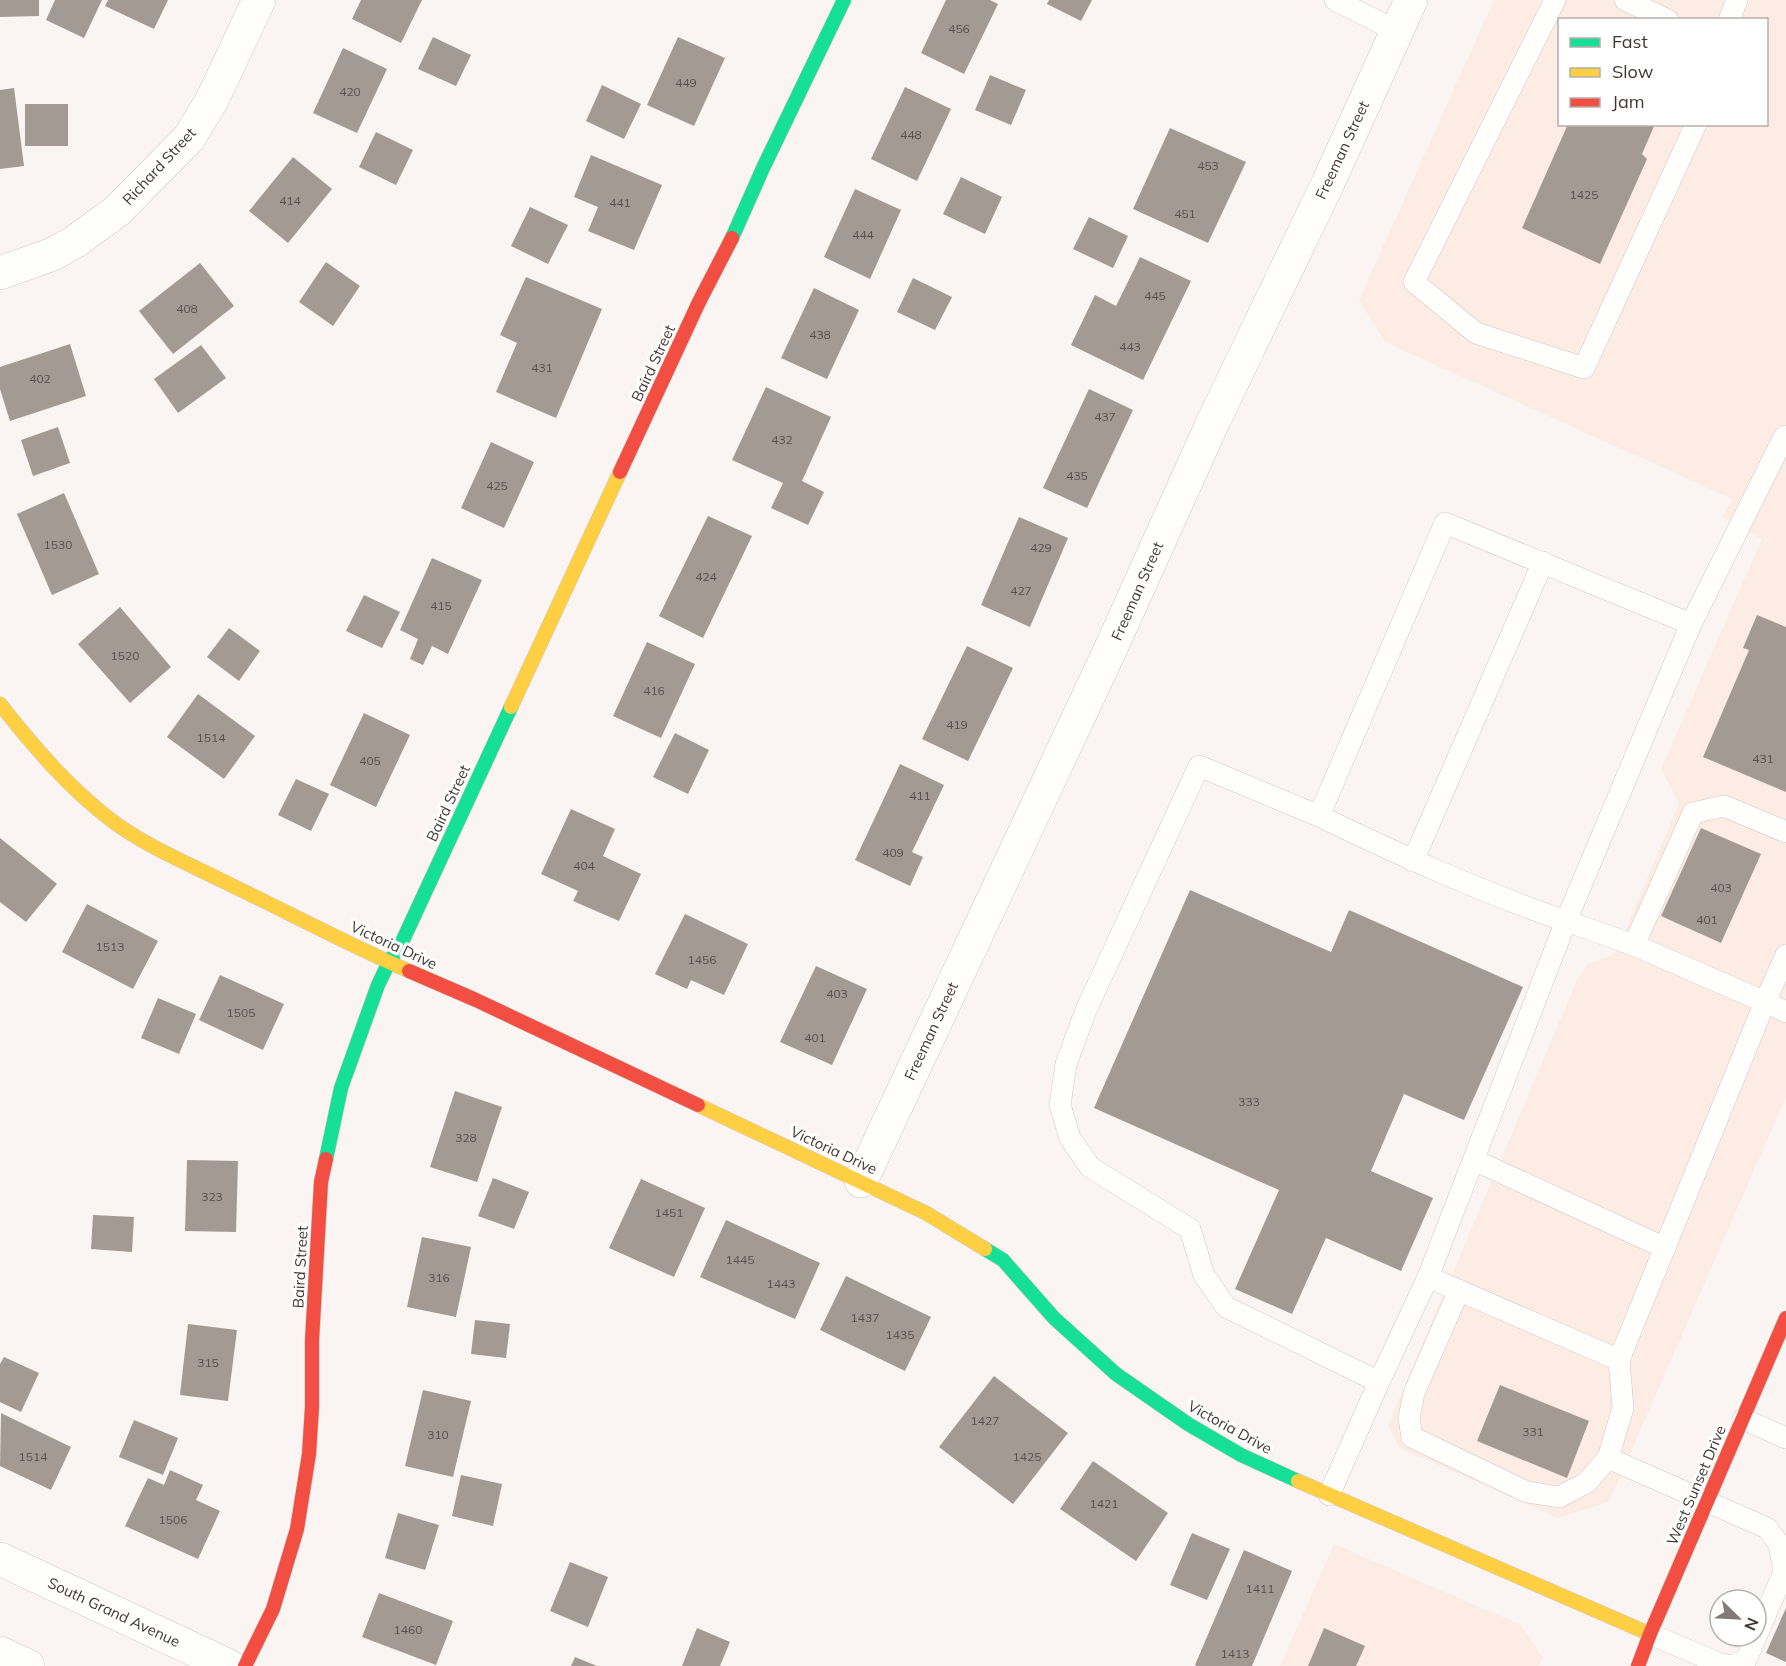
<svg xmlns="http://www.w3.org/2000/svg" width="1786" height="1666" viewBox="0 0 1786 1666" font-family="Mulish,sans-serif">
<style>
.built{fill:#fcece4;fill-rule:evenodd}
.building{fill:#a39a94}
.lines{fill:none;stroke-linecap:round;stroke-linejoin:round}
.lane-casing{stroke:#cfc8c5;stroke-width:22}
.street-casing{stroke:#cfc8c5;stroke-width:34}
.fast-casing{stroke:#cfc8c5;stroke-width:15}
.slow-casing{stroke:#cfc8c5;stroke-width:15}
.jam-casing{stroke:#cfc8c5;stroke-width:15}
.lane{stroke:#fefefd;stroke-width:21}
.street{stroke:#fefefd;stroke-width:33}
.fast{stroke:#16e098;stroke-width:14}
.slow{stroke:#ffcf43;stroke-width:14}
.jam{stroke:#f24e42;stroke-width:14}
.labels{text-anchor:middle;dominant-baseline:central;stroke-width:6;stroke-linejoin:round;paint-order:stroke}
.number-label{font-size:12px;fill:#59504b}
.street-label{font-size:15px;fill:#403733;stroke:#fff}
</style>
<rect width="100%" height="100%" fill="#faf5f2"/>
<g class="built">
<path d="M1494,0H1786V1097L1609,1502L1558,1518L1400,1448L1388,1425L1578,978L1588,964L1615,954L1679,804L1661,769L1762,539L1723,518L1732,499L1385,342L1359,300ZM1560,20H1766V124H1560Z"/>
<path d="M1334,1544L1521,1625L1543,1658L1539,1666H1280Z"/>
</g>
<g class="building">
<path d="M0,0H39V16L0,17Z"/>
<path d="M55,0H102L84,38L46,20Z"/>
<path d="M108,0H168L154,29L105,6Z"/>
<path d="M361,0H422L401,43L352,19Z"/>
<path d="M946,0H990L998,4L964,74L921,53Z"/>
<path d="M1049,0H1092L1081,21L1047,4Z"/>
<path d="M433,37L471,55L456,86L418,69Z"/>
<path d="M678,37L725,58L694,126L647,105Z"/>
<path d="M343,48L387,69L357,133L313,113Z"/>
<path d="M990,75L1026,90L1011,125L975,110Z"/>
<path d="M602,85L641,104L624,139L586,121Z"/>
<path d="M905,87L951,109L917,181L871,159Z"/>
<path d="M14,88L24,166L0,169V90Z"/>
<rect x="25" y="104" width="43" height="42"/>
<path d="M1568,124H1655L1642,154L1647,159L1600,264L1522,228Z"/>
<path d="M1170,128L1246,162L1208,243L1133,209Z"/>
<path d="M376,132L413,150L396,185L359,167Z"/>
<path d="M591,155L662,185L634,250L588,231L598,207L574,197Z"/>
<path d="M293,157L332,189L288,243L249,211Z"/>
<path d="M961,177L1002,197L985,234L943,214Z"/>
<path d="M855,189L901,210L870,279L824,257Z"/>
<path d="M530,207L568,225L548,264L511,246Z"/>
<path d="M1089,217L1128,236L1113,268L1073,249Z"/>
<path d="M1140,257L1191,281L1143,380L1071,345L1095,295L1116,306Z"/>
<path d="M326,262L360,286L333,326L299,302Z"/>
<path d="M200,263L234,306L173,354L139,311Z"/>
<path d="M526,277L602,309L556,418L496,392L517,343L500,335Z"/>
<path d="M913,278L952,297L935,330L897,312Z"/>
<path d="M814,288L859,310L827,379L781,358Z"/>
<path d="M70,344L86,396L10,421L0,389V367Z"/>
<path d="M201,345L226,378L178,413L154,379Z"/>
<path d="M766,387L831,417L802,481L824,492L808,525L771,508L783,483L732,460Z"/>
<path d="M1089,389L1133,410L1087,508L1043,488Z"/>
<path d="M58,427L70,463L33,476L21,440Z"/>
<path d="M491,442L534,462L504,528L461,508Z"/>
<path d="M64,493L99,574L52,595L17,514Z"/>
<path d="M708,516L752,536L703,638L659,616Z"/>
<path d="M1019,517L1068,538L1030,627L981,605Z"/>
<path d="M432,558L482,580L448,654L432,646L423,665L410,659L418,639L400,630Z"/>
<path d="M364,595L400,612L382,648L346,631Z"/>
<path d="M120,607L171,667L130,703L78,644Z"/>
<path d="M1757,615L1786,627V792L1703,757L1749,650L1743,648Z"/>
<path d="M229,628L260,651L239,681L207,657Z"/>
<path d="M647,642L695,664L661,738L613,716Z"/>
<path d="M967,646L1013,668L968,761L922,739Z"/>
<path d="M198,694L255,736L224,779L167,737Z"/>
<path d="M364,713L410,735L376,807L330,785Z"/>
<path d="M675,733L709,750L688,794L653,777Z"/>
<path d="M900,764L944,785L912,852L923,857L910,886L855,860Z"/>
<path d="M296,779L329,794L311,831L278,815Z"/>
<path d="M571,809L615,829L603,856L641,874L619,921L573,901L578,891L541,874Z"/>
<path d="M1701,828L1761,854L1721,943L1661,916Z"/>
<path d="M0,838L57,884L26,922L0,902Z"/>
<path d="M1190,890L1331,952L1349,910L1523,987L1464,1120L1404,1094L1371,1171L1433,1198L1401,1271L1326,1238L1292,1314L1235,1289L1279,1190L1094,1108Z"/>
<path d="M87,904L158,941L133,989L62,952Z"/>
<path d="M685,914L748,944L724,995L691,980L687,989L655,974Z"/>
<path d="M816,966L867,989L832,1065L780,1042Z"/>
<path d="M220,975L284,1004L263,1050L199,1020Z"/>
<path d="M158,998L196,1014L179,1054L141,1038Z"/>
<path d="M455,1091L502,1107L477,1182L430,1167Z"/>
<path d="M187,1160L238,1161L236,1232L185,1231Z"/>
<path d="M493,1178L529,1192L514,1229L478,1216Z"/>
<path d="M641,1179L705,1208L674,1277L609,1248Z"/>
<path d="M93,1215L134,1217L132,1252L91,1249Z"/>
<path d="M726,1220L820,1263L795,1319L700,1277Z"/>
<path d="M422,1237L471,1247L456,1317L407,1307Z"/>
<path d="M846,1276L931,1317L905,1371L820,1330Z"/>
<path d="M475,1320L510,1324L506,1358L471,1354Z"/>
<path d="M188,1324L237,1330L228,1401L180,1395Z"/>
<path d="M4,1357L39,1373L21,1412L0,1402V1364Z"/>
<path d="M994,1376L1068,1433L1013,1504L939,1447Z"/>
<path d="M1500,1385L1589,1421L1567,1478L1477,1441Z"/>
<path d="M423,1390L471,1401L453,1477L405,1466Z"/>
<path d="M1,1413L71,1447L51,1490L0,1466Z"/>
<path d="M134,1420L178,1438L163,1475L119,1457Z"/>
<path d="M1093,1461L1168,1513L1136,1561L1060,1509Z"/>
<path d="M170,1470L203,1485L196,1500L220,1511L198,1559L125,1526L148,1478L164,1485Z"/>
<path d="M461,1475L502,1484L493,1526L452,1516Z"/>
<path d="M398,1513L439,1525L425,1570L385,1558Z"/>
<path d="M1192,1533L1230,1549L1207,1600L1170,1585Z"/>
<path d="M1244,1550L1292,1571L1252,1666H1197L1195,1665Z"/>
<path d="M570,1562L608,1577L588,1627L550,1611Z"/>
<path d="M379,1593L453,1621L436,1665L362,1637Z"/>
<path d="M1786,1608V1662L1766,1653Z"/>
<path d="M697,1628L730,1642L720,1666H682Z"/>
<path d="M1324,1628L1365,1646L1356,1666H1308Z"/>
<path d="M575,1657L597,1666H571Z"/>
</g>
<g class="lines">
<g class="lane-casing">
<g id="lane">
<path d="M1335,0L1397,31"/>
<path d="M1555,0L1414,282L1476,333L1584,368L1696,124"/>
<path d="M1625,0L1668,20"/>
<path d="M1729,20L1737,0"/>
<path d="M1691,624L1784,437L1786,436"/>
<path d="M1319,816C1400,855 1481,892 1566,921L1428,1277"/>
<path d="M1413,861L1543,562"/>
<path d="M1634,945L1693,813L1724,806L1786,832"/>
<path d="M1786,955L1765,1002L1786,1012"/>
<path d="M1474,1160L1665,1248"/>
<path d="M1459,1290L1414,1393L1409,1418L1412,1437L1527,1492L1559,1497L1586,1483L1608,1458"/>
<path d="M1619,1360L1623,1408L1608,1458L1767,1528L1779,1544L1784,1572L1746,1660L1732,1666L1718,1663L1650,1634"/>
<path d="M1743,1419L1786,1438"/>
<path d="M1329,1495L1379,1382L1428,1277L1619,1360L1765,1002L1634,945L1566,921L1691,624L1445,523L1319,816L1199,766L1086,1010L1066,1064L1060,1105L1070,1138L1090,1167L1190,1229L1204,1275L1226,1307L1379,1382"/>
</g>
</g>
<g class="street-casing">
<g id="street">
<path d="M0,273L53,254L76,241L117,211L189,138L212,100L259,0"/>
<path d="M861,1181L1111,648L1213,422L1328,183L1411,0"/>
<path d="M0,1559L229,1666"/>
<path d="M0,1653L28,1666"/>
</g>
</g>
<g class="fast-casing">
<g id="fast">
<path d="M732,238L763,168L844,0"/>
<path d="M326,1159L341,1088L378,985L389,962L402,942L511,707"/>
<path d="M985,1249L1003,1260L1054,1318L1116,1374L1188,1424L1241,1455L1298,1481"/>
</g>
</g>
<g class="slow-casing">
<g id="slow">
<path d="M0,704C33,746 68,787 111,820C148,848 194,866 235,887C293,915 350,945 409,971"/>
<path d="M511,707L620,472"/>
<path d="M698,1105L926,1213L985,1249"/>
<path d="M1298,1481L1650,1634"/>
</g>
</g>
<g class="jam-casing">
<g id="jam">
<path d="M620,472L699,302L732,238"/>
<path d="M409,971L476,1000L698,1105"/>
<path d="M245,1666L273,1609L297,1529L309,1454L312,1407V1340L321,1182L326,1159"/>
<path d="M1638,1666L1650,1634L1786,1318"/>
</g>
</g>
<use href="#lane" class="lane"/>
<use href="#street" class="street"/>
<use href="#fast" class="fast"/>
<use href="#slow" class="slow"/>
<use href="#jam" class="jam"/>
</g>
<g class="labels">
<g class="number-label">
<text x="959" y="28">456</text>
<text x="686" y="82">449</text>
<text x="350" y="91">420</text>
<text x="911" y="134">448</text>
<text x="1208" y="165">453</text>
<text x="1584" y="194">1425</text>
<text x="290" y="200">414</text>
<text x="620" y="202">441</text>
<text x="1185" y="213">451</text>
<text x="863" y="234">444</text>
<text x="1155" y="295">445</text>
<text x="187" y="308">408</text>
<text x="820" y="334">438</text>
<text x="1130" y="346">443</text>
<text x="542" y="367">431</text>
<text x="40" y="378">402</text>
<text x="1105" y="416">437</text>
<text x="782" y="439">432</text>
<text x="1077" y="475">435</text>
<text x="497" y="485">425</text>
<text x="58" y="544">1530</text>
<text x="1041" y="547">429</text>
<text x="706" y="576">424</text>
<text x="1021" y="590">427</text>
<text x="441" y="605">415</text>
<text x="125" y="655">1520</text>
<text x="654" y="690">416</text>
<text x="957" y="724">419</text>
<text x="211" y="737">1514</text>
<text x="1763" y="758">431</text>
<text x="370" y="760">405</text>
<text x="920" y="795">411</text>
<text x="893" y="852">409</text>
<text x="584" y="865">404</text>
<text x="1721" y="887">403</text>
<text x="1707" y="919">401</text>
<text x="110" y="946">1513</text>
<text x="702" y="959">1456</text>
<text x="837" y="993">403</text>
<text x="241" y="1012">1505</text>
<text x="815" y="1037">401</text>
<text x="1249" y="1101">333</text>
<text x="466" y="1137">328</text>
<text x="212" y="1196">323</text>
<text x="669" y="1212">1451</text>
<text x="740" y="1259">1445</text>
<text x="439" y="1277">316</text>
<text x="781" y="1283">1443</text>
<text x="865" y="1317">1437</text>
<text x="900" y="1334">1435</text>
<text x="208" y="1362">315</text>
<text x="985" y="1420">1427</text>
<text x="1533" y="1431">331</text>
<text x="438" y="1434">310</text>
<text x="33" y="1456">1514</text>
<text x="1027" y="1456">1425</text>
<text x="1104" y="1503">1421</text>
<text x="173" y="1519">1506</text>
<text x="1260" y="1588">1411</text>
<text x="408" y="1629">1460</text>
<text x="1235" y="1653">1413</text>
</g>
<g class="street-label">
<text transform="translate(1342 150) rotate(-65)">Freeman Street</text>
<text transform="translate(159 166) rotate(-47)">Richard Street</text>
<text transform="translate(653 363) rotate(-65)">Baird Street</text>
<text transform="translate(1137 591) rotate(-66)">Freeman Street</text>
<text transform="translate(448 803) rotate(-65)">Baird Street</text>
<text transform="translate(394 945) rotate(25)">Victoria Drive</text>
<text transform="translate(931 1031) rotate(-65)">Freeman Street</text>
<text transform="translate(834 1150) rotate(25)">Victoria Drive</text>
<text transform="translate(300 1267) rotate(-87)">Baird Street</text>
<text transform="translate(1230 1427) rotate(29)">Victoria Drive</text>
<text transform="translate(1696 1485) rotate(-67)">West Sunset Drive</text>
<text transform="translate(114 1612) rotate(25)">South Grand Avenue</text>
</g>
</g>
<rect x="1558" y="18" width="210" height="108" fill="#ffffff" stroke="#b3afad" stroke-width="1.5"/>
<rect x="1570" y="38" width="30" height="9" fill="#16e098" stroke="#b3afad" stroke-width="1.5"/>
<text x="1612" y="48" font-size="18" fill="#403733">Fast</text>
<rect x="1570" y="68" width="30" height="9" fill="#ffcf43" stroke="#b3afad" stroke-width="1.5"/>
<text x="1612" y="78" font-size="18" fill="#403733">Slow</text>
<rect x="1570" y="98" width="30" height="9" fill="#f24e42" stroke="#b3afad" stroke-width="1.5"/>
<text x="1612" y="108" font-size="18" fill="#403733">Jam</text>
<g transform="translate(1738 1618) rotate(114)"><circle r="28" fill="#ffffff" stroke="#b3afad" stroke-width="1.5"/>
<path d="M0-4.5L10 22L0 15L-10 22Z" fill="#817a76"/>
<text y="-9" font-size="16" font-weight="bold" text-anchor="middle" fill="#403733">N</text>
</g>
</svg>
